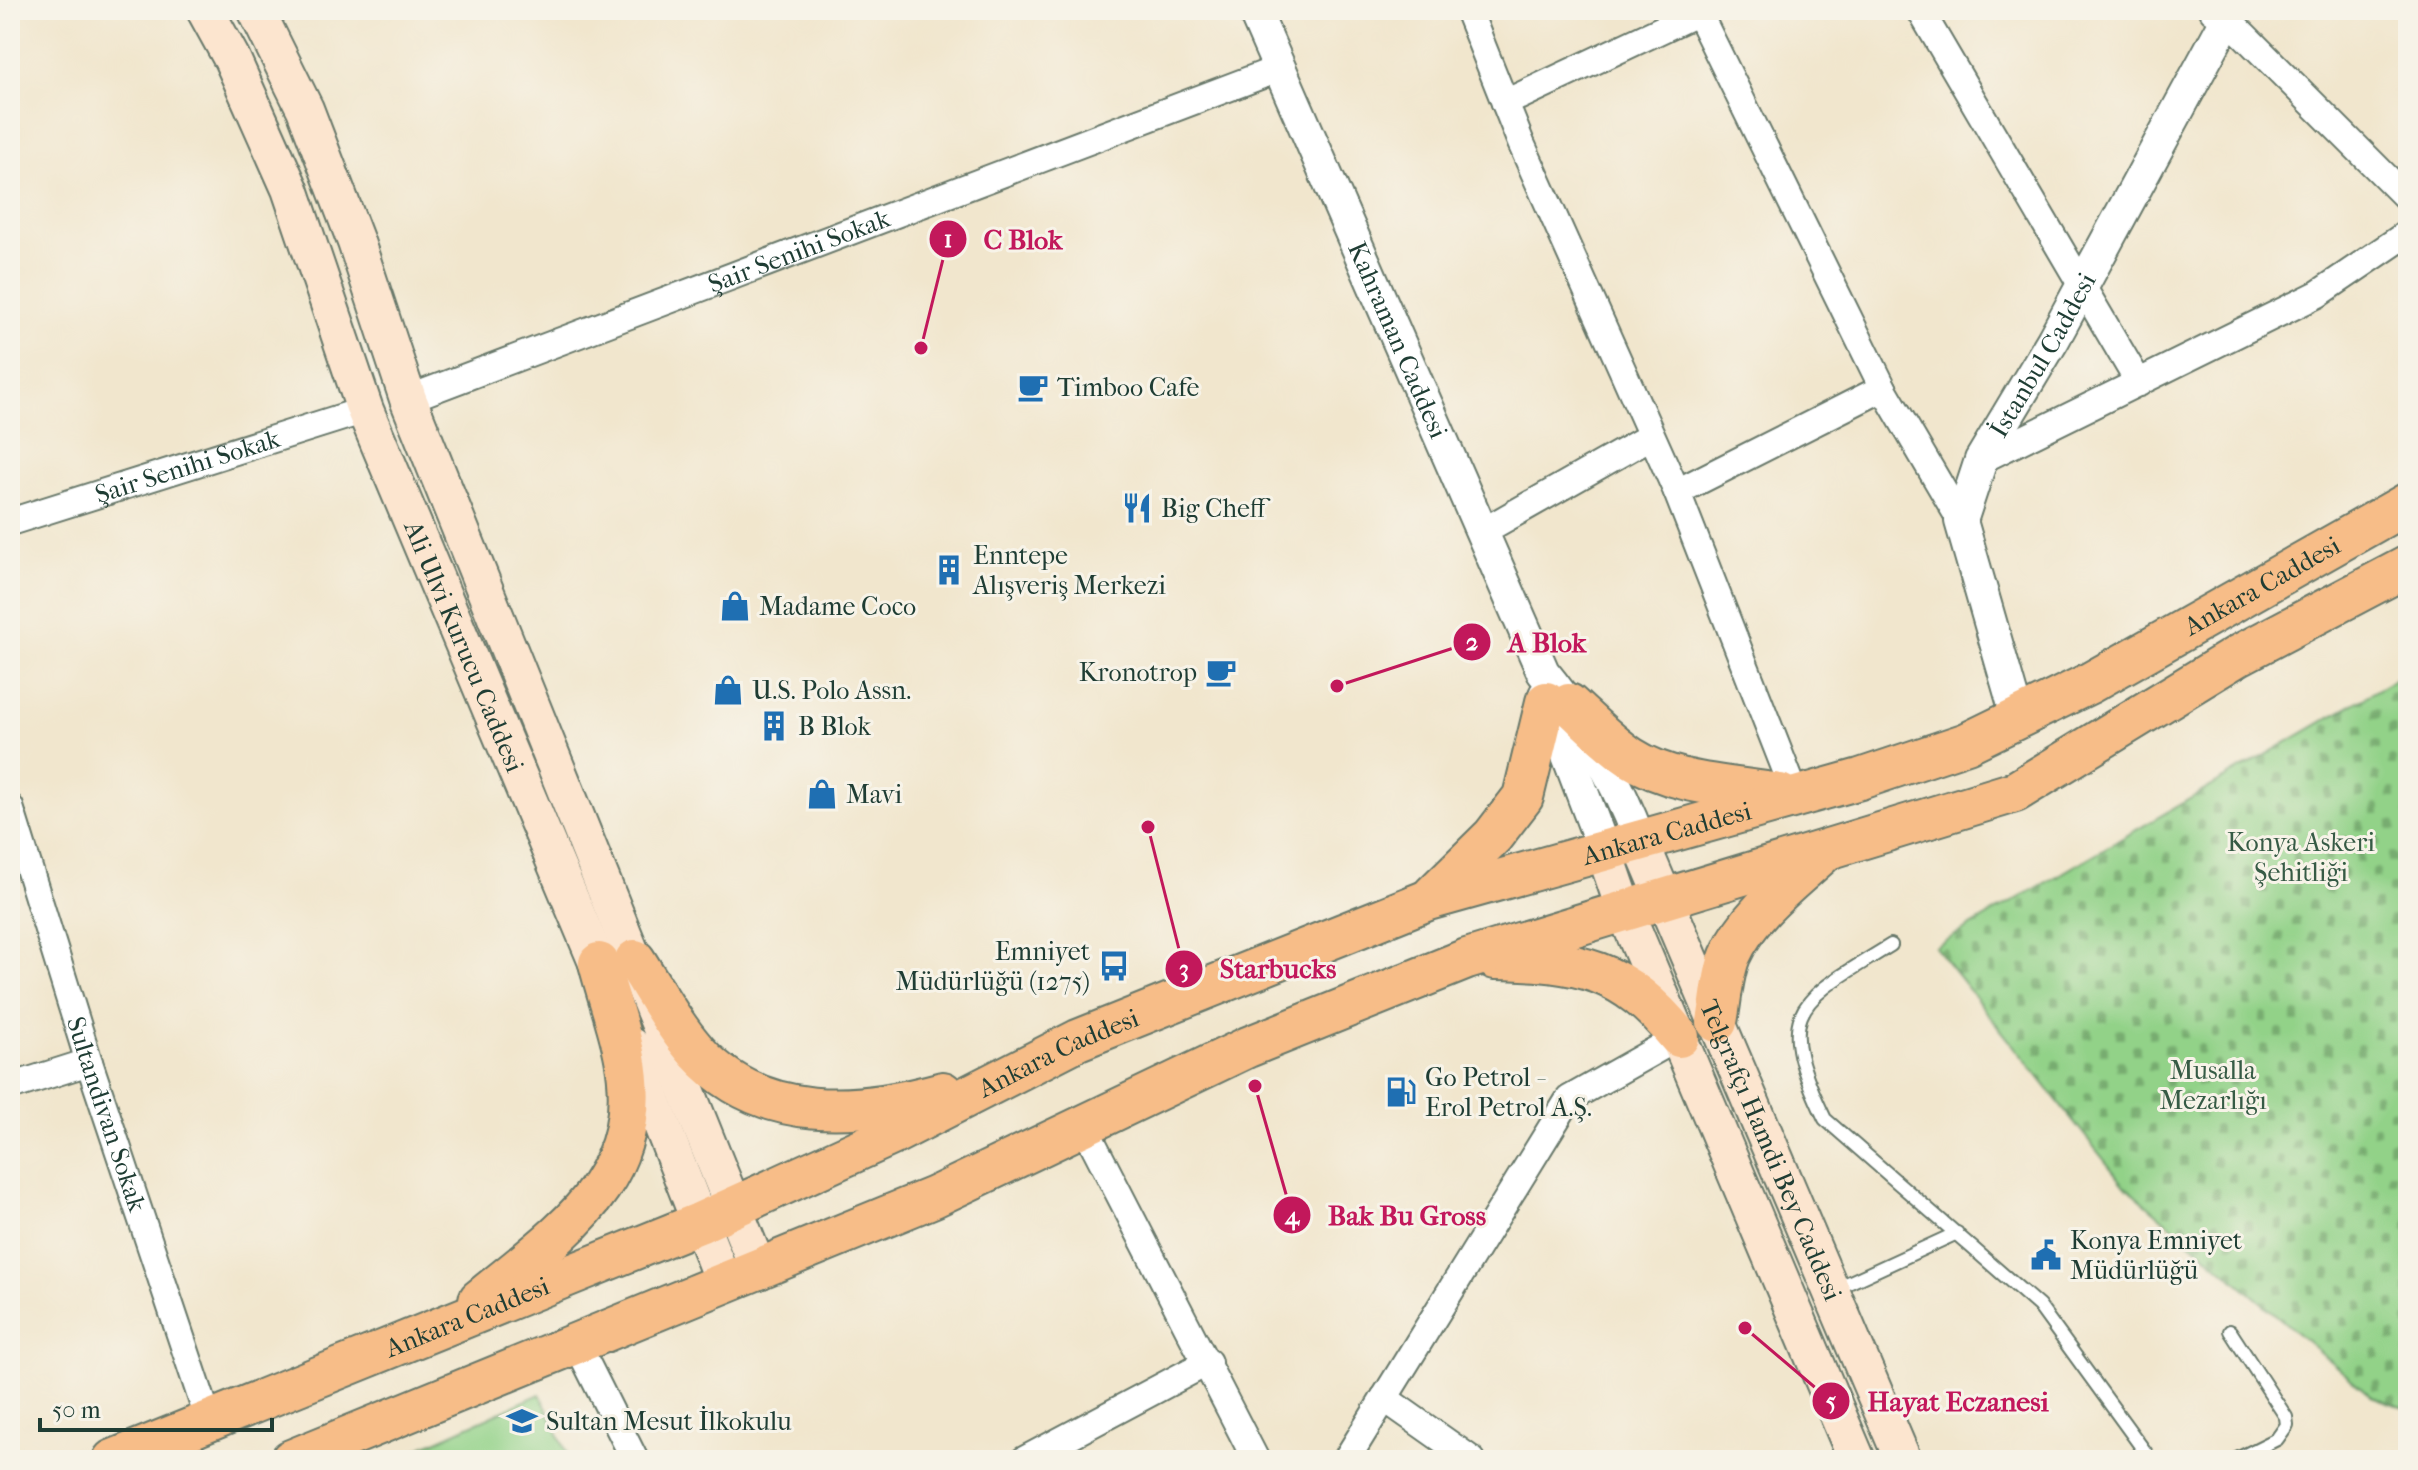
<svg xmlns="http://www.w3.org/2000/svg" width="2418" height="1470" viewBox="0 0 2418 1470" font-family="'IM FELL French Canon',serif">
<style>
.cemetery{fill:url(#cemetery-stones);stroke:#58885e;stroke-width:2}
.green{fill:#92d288;stroke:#58885e;stroke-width:2}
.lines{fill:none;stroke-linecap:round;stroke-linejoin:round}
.service-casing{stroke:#68786a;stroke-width:16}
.minor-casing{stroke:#68786a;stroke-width:30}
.tertiary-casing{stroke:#68786a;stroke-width:36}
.secondary-casing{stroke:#68786a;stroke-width:40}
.primary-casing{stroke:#68786a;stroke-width:44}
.service{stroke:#fff;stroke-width:12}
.minor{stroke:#fff;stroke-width:26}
.tertiary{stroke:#fff;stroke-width:32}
.secondary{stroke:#fce5cf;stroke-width:36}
.primary{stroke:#f7bd88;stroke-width:40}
.labels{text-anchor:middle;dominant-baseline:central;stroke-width:6;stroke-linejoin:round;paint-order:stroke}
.street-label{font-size:26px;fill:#1f3d34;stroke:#f7f3e8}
.poi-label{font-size:26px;fill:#1f3d34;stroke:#f7f3e8;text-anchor:start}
.park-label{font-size:26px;fill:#365b45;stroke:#f7f3e8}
.leader{fill:none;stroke:#c2185b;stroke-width:3}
.callout-dot{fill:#c2185b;stroke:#f7f3e8;stroke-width:3}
.mark-label{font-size:24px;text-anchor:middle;font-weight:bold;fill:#fff}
.callout-label{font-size:28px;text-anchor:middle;font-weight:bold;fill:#c2185b;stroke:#f7f3e8;stroke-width:6;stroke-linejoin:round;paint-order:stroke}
</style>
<defs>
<pattern id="cemetery-stones" width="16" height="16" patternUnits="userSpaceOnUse" patternTransform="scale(2)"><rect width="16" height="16" fill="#92d288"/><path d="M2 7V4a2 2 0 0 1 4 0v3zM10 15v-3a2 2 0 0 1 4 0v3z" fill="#77ac70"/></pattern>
</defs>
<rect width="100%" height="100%" fill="#f7f3e8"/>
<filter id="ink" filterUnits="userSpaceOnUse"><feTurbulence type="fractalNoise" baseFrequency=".0125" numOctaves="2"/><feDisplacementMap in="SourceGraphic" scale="16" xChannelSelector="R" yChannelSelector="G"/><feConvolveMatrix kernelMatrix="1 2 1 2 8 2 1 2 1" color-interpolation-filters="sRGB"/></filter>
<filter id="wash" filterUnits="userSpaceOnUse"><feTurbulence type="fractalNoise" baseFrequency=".006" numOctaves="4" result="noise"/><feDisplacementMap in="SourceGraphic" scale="32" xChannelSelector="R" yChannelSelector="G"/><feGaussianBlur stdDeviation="1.8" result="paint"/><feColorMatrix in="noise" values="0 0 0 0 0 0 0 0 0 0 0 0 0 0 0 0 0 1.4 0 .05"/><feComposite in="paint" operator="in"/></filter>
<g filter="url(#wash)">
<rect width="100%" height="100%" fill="#f1e6cd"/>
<path class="cemetery" d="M2408,672V1409L2371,1396L2125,1186L1935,947Z"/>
<path class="green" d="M540,1394L570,1460H393Z"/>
</g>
<g filter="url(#ink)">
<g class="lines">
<g class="service-casing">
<g id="service">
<path d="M1891,945C1799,1002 1771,1007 1825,1119L2039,1306L2151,1460"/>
<path d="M1833,1290L1957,1233"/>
<path d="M2230,1331L2286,1417L2287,1425L2277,1439L2235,1460"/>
</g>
</g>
<g class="minor-casing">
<g id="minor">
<path d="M1468,10L1521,143L1677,492L1796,796"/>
<path d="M1697,10L1883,388L1961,521"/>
<path d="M1920,10L2139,383"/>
<path d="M2213,10L2228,19L2408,199"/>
<path d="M1505,103L1703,10"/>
<path id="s1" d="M408,399L1278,69"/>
<path d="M1981,460L2318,294L2408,233"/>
<path d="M1677,492L1883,388"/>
<path id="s2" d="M10,522L365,410"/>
<path d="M1480,533L1651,436"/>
<path id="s3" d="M10,807L89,1062L209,1421"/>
<path d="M10,1087L89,1062"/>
<path d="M1083,1124L1256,1460"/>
<path d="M577,1344L635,1460"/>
<path d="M1384,1398L1472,1460"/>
<path d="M1024,1460L1208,1362"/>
<path d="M1346,1460L1569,1099L1679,1037"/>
</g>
</g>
<g class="tertiary-casing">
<g id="tertiary">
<path id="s4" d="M1254,10L1543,672C1585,723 1615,777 1639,839"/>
<path d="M1545,695L1604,850"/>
<path id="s5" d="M2018,719L1961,521L1981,460L2053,340L2232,10"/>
</g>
</g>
<g class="secondary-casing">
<g id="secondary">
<path id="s6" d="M205,10L232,59L290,189L365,410L609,991"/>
<path d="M256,10L305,109L356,242L408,399L759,1271"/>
<path id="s7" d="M1639,839L1903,1460"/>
<path d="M1604,850L1625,911L1857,1460"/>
<path d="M631,1046L724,1284"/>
</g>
</g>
<g class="primary-casing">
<g id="primary">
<path d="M1569,704C1589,722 1608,742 1630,757C1673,785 1731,786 1780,794"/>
<path d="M1433,895L1493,836L1523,797L1546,702"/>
<path d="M1495,959C1580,961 1623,968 1679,1037"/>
<path d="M635,960C655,991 673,1025 697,1052C762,1124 859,1115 943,1092"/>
<path d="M1717,1022C1721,1001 1722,976 1730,956C1748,915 1789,884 1821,855"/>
<path d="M479,1300C561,1232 648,1180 625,1058C619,1026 607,995 599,963"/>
<path id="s8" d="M113,1460L699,1223L894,1134L1078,1040L1428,900L1860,779L1967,743L2088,684L2408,503"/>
<path d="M291,1460L934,1197L1248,1047L1467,959L2015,792L2239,655L2408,566"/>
</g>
</g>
<use href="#service" class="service"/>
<use href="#minor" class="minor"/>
<use href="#tertiary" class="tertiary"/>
<use href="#secondary" class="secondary"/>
<use href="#primary" class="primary"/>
</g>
</g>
<defs>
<g id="cafe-bare" transform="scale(2.4)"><path d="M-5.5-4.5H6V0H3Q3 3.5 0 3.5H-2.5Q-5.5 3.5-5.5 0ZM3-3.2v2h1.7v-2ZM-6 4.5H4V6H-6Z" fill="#1f6fb2" stroke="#f7f3e8" stroke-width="2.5" paint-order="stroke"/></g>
<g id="restaurant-bare" transform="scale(2.4)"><path d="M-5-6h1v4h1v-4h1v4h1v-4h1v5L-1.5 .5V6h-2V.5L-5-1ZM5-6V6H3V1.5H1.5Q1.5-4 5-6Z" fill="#1f6fb2" stroke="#f7f3e8" stroke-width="2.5" paint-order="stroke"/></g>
<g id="building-bare" transform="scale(2.4)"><path d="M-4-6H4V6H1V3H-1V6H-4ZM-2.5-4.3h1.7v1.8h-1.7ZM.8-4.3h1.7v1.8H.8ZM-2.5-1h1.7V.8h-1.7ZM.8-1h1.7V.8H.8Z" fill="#1f6fb2" stroke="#f7f3e8" stroke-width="2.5" paint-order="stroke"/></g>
<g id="shop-bare" transform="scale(2.4)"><path d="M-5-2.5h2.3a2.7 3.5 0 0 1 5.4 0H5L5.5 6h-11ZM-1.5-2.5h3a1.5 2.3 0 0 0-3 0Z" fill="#1f6fb2" stroke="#f7f3e8" stroke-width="2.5" paint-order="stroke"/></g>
<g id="bus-bare" transform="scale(2.4)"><path d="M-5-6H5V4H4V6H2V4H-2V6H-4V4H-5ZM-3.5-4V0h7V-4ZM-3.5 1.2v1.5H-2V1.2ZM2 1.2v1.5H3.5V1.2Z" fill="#1f6fb2" stroke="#f7f3e8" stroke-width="2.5" paint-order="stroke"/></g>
<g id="fuel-bare" transform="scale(2.4)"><path d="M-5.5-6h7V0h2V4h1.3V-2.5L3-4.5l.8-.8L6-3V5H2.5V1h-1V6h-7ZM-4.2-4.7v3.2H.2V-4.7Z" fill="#1f6fb2" stroke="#f7f3e8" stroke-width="2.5" paint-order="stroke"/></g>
<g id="civic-bare" transform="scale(2.4)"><path d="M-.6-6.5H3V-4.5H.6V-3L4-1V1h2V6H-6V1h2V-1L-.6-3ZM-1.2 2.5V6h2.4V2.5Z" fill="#1f6fb2" stroke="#f7f3e8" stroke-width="2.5" paint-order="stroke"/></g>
<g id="school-bare" transform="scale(2.4)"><path d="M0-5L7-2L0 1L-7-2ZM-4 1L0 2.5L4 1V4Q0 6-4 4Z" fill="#1f6fb2" stroke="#f7f3e8" stroke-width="2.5" paint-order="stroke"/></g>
</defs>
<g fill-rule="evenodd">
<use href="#cafe-bare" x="1033" y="387"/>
<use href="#restaurant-bare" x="1137" y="508"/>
<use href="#building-bare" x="949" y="570"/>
<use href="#shop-bare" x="735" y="606"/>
<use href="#cafe-bare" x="1221" y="672"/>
<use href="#shop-bare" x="728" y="690"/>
<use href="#building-bare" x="774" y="726"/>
<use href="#shop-bare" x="822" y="794"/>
<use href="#bus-bare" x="1114" y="966"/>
<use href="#fuel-bare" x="1401" y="1092"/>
<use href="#civic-bare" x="2046" y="1255"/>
<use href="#school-bare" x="522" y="1421"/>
</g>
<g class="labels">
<g class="street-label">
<text stroke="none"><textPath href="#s1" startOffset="418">Şair Senihi Sokak</textPath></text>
<text stroke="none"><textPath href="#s4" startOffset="360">Kahraman Caddesi</textPath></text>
<text stroke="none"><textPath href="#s5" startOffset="392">İstanbul Caddesi</textPath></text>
<text stroke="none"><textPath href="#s2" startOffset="186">Şair Senihi Sokak</textPath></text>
<text stroke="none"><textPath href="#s8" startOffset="2326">Ankara Caddesi</textPath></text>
<text stroke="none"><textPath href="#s6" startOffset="688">Ali Ulvi Kurucu Caddesi</textPath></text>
<text stroke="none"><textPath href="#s8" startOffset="1678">Ankara Caddesi</textPath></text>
<text stroke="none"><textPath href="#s8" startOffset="1030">Ankara Caddesi</textPath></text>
<text stroke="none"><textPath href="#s3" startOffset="322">Sultandivan Sokak</textPath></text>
<text stroke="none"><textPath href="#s7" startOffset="338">Telgrafçı Hamdi Bey Caddesi</textPath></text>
<text stroke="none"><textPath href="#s8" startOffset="382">Ankara Caddesi</textPath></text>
</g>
<g class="poi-label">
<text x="1057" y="387">Timboo Cafe</text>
<text x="1161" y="508">Big Cheff</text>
<text x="973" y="555">Enntepe<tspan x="973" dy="30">Alışveriş Merkezi</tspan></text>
<text x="759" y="606">Madame Coco</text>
<text x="1197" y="672" text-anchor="end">Kronotrop</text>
<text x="752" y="690">U.S. Polo Assn.</text>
<text x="798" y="726">B Blok</text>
<text x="846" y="794">Mavi</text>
<text x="1090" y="951" text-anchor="end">Emniyet<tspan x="1090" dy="30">Müdürlüğü (1275)</tspan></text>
<text x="1425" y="1077">Go Petrol -<tspan x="1425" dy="30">Erol Petrol A.Ş.</tspan></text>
<text x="2070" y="1240">Konya Emniyet<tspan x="2070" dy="30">Müdürlüğü</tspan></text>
<text x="546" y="1421">Sultan Mesut İlkokulu</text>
</g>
<g class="park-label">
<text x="2301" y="842">Konya Askeri<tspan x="2301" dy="30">Şehitliği</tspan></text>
<text x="2213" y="1070">Musalla<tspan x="2213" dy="30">Mezarlığı</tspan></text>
</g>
</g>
<path class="leader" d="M921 348L948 239M1337 686L1472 642M1148 827L1184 969M1255 1086L1292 1215M1745 1328L1831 1401"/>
<g class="callout-dot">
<circle cx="921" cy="348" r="8"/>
<circle cx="1337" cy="686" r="8"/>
<circle cx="1148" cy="827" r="8"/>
<circle cx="1255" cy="1086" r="8"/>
<circle cx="1745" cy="1328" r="8"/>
<circle cx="948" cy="239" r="20"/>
<circle cx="1472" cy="642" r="20"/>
<circle cx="1184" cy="969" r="20"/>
<circle cx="1292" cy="1215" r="20"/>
<circle cx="1831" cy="1401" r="20"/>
</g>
<g class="mark-label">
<text x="948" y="247">1</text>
<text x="1472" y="650">2</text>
<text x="1184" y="977">3</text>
<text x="1292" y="1224">4</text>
<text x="1831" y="1409">5</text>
</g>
<g class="callout-label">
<text x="1023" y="249">C Blok</text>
<text x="1547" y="652">A Blok</text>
<text x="1278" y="978">Starbucks</text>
<text x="1407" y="1225">Bak Bu Gross</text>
<text x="1958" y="1411">Hayat Eczanesi</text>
</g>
<rect width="2418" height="1470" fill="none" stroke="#f7f3e8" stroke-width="40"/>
<path d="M40 1418v12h232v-12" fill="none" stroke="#1f3d34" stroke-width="4"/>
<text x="52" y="1418" font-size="24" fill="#1f3d34" stroke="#f7f3e8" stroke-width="6" paint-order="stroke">50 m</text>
</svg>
